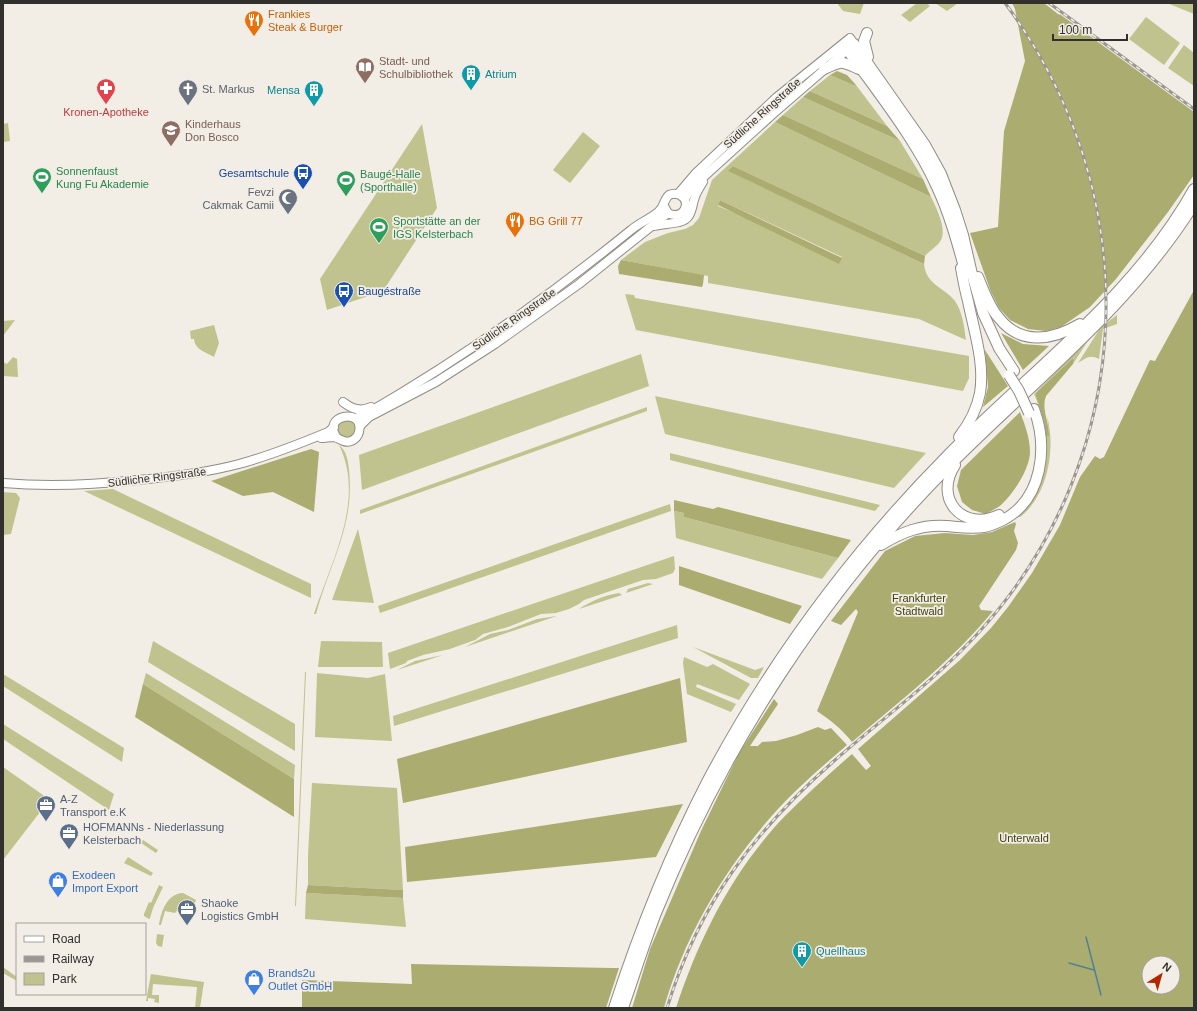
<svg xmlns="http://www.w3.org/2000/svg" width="1197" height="1011" viewBox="0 0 1197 1011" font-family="Helvetica,sans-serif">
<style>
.green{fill:#c0c38d;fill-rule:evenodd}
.forest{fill:#aaad6f;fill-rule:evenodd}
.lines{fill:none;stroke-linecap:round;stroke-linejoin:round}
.stream{stroke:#528096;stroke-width:1.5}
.secondary-casing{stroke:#908c84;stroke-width:10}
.trunk-casing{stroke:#908c84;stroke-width:12}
.secondary{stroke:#fff;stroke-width:8}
.trunk{stroke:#fff;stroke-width:10}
.rail-casing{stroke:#9a9690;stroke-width:3}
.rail{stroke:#f2ede5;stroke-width:1.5;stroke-dasharray:4.5;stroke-linecap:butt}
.trunk-bridge-casing{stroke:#908c84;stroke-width:12;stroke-linecap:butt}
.trunk-bridge{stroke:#fff;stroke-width:10}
.labels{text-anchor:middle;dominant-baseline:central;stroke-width:3.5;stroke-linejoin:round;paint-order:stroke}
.food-label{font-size:11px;fill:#c56008;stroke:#f2ede5;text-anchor:start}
.education-label{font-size:11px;fill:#785e54;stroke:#f2ede5;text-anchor:start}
.culture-label{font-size:11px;fill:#0d838f;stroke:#f2ede5;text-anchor:start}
.worship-label{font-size:11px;fill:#5b616d;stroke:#f2ede5;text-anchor:start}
.health-label{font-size:11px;fill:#be3a42;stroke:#f2ede5}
.street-label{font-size:11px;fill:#32302d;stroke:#f2ede5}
.leisure-label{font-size:11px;fill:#27864d;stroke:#f2ede5;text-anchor:start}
.transit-label{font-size:11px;fill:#164399;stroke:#f2ede5;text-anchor:end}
.park-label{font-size:11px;fill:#404111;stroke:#f2ede5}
.service-label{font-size:11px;fill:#4e5e75;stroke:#f2ede5;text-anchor:start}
.shop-label{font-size:11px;fill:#366cbe;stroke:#f2ede5;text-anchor:start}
</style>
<rect width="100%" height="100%" fill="#f2ede5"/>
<g class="green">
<path d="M837,3H864L860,14L843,11Z"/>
<path d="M917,3H926L930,6L910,22L901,15Z"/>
<path d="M935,3H958L947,11Z"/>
<path d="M1167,3H1194V14Z"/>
<path d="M1146,17L1180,43L1164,65L1129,39Z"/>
<path d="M1184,45L1194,53V86L1168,68Z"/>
<path d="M830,75L853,85H856L887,126L810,91Z"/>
<path d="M803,97L900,141L923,179L783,115Z"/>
<path d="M775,122L931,197C936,207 947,229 941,240C938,246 930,250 925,256L733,166L729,171L924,264C926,285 944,287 955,301C963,313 964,327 966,340L919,319L708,283V276L621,260L645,242L668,233L685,229L693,225L699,218L712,180ZM720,200L842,257V258L718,206Z"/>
<path d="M8,123L10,141L3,142V124Z"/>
<path d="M422,124L437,208L383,291L327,310L320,279Z"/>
<path d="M583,132L600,146L570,183L553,170Z"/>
<path d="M625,294L634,295L635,298L969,356V378L963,391L636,330Z"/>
<path d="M1117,315V324L1103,329L1099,359C1090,354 1086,358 1078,363L1101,327Z"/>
<path d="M15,320L3,336V321Z"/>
<path d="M214,325L219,343L214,357C206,352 195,350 194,339H191L190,331Z"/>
<path d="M1089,339L1073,364L1074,361L1073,358L1036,393V396L1044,421L1046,435L1049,433L1047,416C1056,448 1048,496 1020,517H1017C1020,513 1023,511 1026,508C1030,502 1034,496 1037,489C1053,461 1046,421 1034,394Z"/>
<path d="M641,354L649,386L362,490L359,455Z"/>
<path d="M13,357L17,359L18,377L3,376V362L7,364Z"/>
<path d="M655,396L926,453L894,488L665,434Z"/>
<path d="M647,407V411L360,514V510Z"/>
<path d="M343,419L355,422V435L346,439L337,433V427Z"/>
<path d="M339,445C347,451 348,461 349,470C355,525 330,563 316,614H314C331,562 366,499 339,445Z"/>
<path d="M670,453L880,505L875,511L670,460Z"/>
<path d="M113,489L311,584V598L84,491Z"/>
<path d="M3,492L16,493L20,498L11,534L3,535Z"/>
<path d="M670,504L671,511L380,613L378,606Z"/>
<path d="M674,511L684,513V517L838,558L822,579L676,538Z"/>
<path d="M358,529L374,603L332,600Z"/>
<path d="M674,556L675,569L673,573L656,579L643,580L584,600L579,604L569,609L556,613L541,614L508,627L483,634L475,640L450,649L423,655L407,661L406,663L390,669L388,653Z"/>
<path d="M648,583L653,584L626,593L628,589Z"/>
<path d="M619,593L622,595L579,609C591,601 605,595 619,593Z"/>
<path d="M557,616L465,647L490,634L508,630L537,619Z"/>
<path d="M677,625L678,638L394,726L393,716Z"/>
<path d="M153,641L295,724V751L148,662Z"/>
<path d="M321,641L382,642L383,667H318Z"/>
<path d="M693,647L755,670L764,667L758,678H751Z"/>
<path d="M443,655L397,670L415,661Z"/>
<path d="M684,657L707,667L713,664L750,684L739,700L697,684L696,687L736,704L731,712L687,694L683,663Z"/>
<path d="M305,672H306L296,906H295Z"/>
<path d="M146,673L295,765L294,779L143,684Z"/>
<path d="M317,673L368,678L385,674L392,741L315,737Z"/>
<path d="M3,674L124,748L122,762L3,686Z"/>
<path d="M3,724L114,794L109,810L3,739Z"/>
<path d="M3,767L43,795L46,798L47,803L3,860Z"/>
<path d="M312,783L397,788L403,890L308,885V855Z"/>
<path d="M143,840L158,850L156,853L141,843Z"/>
<path d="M128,857L153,873L151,876L124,863Z"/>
<path d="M159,885L163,887L153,908L150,918L149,919L144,916V914L149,902L151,903Z"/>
<path d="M183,893L196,900L195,903L185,900L175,913L165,911L161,925H159C161,911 167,894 183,893Z"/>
<path d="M306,893L403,898L406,927L305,919Z"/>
<path d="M157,934L164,935L162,947L158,946L156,943Z"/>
<path d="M3,967L17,977V981L3,973Z"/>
<path d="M151,974L204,982L200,1008H195L197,987L153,984L152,995H159V1003L154,1002L155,999L148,998V1001H146Z"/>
</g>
<g class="forest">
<path d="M1012,3H1044L1058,14L1061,15L1194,112V175L1168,212L1116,279L1090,307L1061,327L1046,331L1028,329L1010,320L999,308L991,292L970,233L998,227L1004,131L1025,61L1015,9Z"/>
<path d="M837,71L847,75L856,85H853L830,75Z"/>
<path d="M810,91L887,126L900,141L803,97Z"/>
<path d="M783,115L923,179L931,197L775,122Z"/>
<path d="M733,166L925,256L924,264L728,171Z"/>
<path d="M720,200L842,258L839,264L718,205Z"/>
<path d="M621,260L704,275L703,284L702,287L619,274L618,266Z"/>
<path d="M1194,290V1008H676C699,938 733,870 785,816C806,795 829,774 852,754L866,770L871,766L858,749L960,660L991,628L1008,607L1032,573L1060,525L1080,477L1095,456L1100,459L1104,457L1150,360L1155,361ZM1149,963H1173V987H1149Z"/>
<path d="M1001,333L1023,344L1049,346L1023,370Z"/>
<path d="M985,350L1008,386L983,407L988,387Z"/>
<path d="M1073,358L1074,361L1073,364L1046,396C1041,408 1049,422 1049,435L1048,436L1046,435L1044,421L1036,396V393Z"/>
<path d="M1020,412C1025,425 1030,438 1030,452C1030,468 1014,493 1002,504C998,508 991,511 986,514L972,510L962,502L957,486L961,470Z"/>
<path d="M311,449L319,452L314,512L273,492L243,496L211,481Z"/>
<path d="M674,500L713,509L718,507L851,540L838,558L684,517V513L674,511Z"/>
<path d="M1015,522L1016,524L1014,531L1018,543L1016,550L979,606L981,610L993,611C952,661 901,700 852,742C842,729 830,720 817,711L858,612L856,609L841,625L831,621L885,551L915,536L945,533L973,535L992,532Z"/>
<path d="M679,566L802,606L790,624L679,585Z"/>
<path d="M680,678L687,742L403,803L397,759Z"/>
<path d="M143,684L294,779V817L135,717Z"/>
<path d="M774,699L778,704L750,746H758L762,742L776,741L797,735L818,727L825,730L831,728L847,745C823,766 799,786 778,809C726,866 685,934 664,1008H632L650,949L701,831L739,753Z"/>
<path d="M683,804L656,857L407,882L405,847Z"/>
<path d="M308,885L403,890V898L306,893Z"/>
<path d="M411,964L612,968H619L606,1008H302V980L412,984Z"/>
</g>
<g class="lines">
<g class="stream">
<path d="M1086,937L1101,995"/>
<path d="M1069,963L1094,970"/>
</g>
<g class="secondary-casing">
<g id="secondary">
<path d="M678,194L695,174L777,97L850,38L854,44L774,113L698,182L689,192L685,199"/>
<path d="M654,226C662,224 671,224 679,222C693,219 691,207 695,197C697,191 700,187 703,182"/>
<path d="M343,402C352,409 360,412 371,407"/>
<path d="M355,418L364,415C458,361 546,299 631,230C639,223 650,219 658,212C665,207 663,200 669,195C677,192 684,195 686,203C686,213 677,218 668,213L664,206"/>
<path d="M360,426L369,417L436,382L495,344L579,284L668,213"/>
<path d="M321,438C325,438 330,437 334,437C340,438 344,444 351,441C356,439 358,436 359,432C365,407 320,415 337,438"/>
<path d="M3,483C48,487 92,485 137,480C171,477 205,473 239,464C269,456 299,444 328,432L334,427"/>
</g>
</g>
<g class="trunk-casing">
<g id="trunk">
<path d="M867,33L864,41L868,57"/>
<path d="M854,44L925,145L941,174L955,210L963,235L972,274L983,313L999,348L1014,371"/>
<path d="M847,49C878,93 915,138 937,187C950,215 958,245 966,274"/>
<path d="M824,69C843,60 841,61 859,69"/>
<path d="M978,277C984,291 989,307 999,318C1021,346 1053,340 1080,324"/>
<path d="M959,437C969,424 977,409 980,393C985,363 974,331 968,301C965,290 963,279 961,268"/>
<path d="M955,465C933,499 963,532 999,515"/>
<path d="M881,545C902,532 922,524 947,526C959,527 971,529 984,527C990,526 997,523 1003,520C1043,499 1048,447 1034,409"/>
<path d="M614,1008C639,931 670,854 707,782C771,661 853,551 949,454C1033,369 1135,295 1194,189"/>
<path d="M623,1008C634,976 644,944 656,913C723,747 822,594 948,467C1032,382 1130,307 1194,204"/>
</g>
</g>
<use href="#secondary" class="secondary"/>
<use href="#trunk" class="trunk"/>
<g class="rail-casing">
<g id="rail">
<path d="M1049,3L1194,109"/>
<path d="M667,1008C699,904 753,832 834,761C883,718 936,680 980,631C1140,453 1147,194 1005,3"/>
</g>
</g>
<use href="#rail" class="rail"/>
<g class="trunk-bridge-casing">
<path id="trunk-bridge" d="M1009,375L1019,391L1029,413"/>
</g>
<use href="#trunk-bridge" class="trunk-bridge"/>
</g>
<defs>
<g id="restaurant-pin" transform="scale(1)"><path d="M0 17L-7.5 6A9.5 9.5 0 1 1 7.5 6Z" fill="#e8710a" stroke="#f2ede5"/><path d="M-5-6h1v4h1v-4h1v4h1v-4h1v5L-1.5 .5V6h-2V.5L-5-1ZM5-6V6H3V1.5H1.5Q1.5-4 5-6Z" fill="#fff"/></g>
<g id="library-pin" transform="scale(1)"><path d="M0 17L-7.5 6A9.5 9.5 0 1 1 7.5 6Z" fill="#8d6e63" stroke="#f2ede5"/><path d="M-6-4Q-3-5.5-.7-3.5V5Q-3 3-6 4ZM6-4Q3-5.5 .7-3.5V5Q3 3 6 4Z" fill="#fff"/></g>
<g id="building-pin" transform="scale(1)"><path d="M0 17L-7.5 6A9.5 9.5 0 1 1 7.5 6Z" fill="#0f9aa8" stroke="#f2ede5"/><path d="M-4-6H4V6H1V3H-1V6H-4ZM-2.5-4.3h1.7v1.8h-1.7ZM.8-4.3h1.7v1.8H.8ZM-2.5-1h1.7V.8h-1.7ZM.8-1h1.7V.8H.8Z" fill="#fff"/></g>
<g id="pharmacy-pin" transform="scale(1)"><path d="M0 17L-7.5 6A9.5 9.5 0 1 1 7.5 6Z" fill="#e0444e" stroke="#f2ede5"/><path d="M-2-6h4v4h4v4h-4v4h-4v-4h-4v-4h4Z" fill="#fff"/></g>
<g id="church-pin" transform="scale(1)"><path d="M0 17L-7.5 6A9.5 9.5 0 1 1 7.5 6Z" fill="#6b7280" stroke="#f2ede5"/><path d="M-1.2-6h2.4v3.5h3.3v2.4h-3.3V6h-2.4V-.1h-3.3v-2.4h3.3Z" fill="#fff"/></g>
<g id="school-pin" transform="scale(1)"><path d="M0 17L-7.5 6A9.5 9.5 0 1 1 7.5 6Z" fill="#8d6e63" stroke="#f2ede5"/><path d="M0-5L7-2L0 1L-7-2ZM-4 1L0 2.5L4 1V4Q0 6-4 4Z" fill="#fff"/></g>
<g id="bus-pin" transform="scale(1)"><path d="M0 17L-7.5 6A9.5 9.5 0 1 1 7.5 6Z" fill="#1a4fb4" stroke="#f2ede5"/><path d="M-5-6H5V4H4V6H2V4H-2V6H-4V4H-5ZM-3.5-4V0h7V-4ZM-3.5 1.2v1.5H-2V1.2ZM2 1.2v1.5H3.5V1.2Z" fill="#fff"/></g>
<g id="stadium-pin" transform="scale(1)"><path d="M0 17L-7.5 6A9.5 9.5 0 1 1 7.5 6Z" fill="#2e9e5b" stroke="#f2ede5"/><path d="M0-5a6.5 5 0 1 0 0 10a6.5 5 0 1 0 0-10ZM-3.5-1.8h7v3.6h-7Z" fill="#fff"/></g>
<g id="mosque-pin" transform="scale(1)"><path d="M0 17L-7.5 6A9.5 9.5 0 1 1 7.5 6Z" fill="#6b7280" stroke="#f2ede5"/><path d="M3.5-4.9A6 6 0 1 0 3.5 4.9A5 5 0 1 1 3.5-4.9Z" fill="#fff"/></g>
<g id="office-pin" transform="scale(1)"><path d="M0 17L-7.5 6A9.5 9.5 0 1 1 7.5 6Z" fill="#5c6f8a" stroke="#f2ede5"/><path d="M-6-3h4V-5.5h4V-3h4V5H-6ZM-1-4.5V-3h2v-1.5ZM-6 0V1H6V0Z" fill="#fff"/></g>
<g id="shop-pin" transform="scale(1)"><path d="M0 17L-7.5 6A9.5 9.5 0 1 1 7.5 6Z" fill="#3f7fe0" stroke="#f2ede5"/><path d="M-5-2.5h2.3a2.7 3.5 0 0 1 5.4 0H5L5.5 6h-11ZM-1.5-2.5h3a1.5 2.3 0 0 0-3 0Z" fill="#fff"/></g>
</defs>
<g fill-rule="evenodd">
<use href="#restaurant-pin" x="254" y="20"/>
<use href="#library-pin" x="365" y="67"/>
<use href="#building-pin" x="471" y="74"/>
<use href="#pharmacy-pin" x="106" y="88"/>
<use href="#church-pin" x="188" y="89"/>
<use href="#building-pin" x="314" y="90"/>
<use href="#school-pin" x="171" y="130"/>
<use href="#bus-pin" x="303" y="173"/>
<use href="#stadium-pin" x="42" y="177"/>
<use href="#stadium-pin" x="346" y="180"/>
<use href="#mosque-pin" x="288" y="198"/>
<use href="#restaurant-pin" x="515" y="221"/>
<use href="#stadium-pin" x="379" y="227"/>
<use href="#bus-pin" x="344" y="291"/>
<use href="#office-pin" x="46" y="805"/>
<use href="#office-pin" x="69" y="833"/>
<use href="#shop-pin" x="58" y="881"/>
<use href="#office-pin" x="187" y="909"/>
<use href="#building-pin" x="802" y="951"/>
<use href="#shop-pin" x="254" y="979"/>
</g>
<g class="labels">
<g class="food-label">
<text x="268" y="14">Frankies<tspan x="268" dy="13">Steak &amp; Burger</tspan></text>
<text x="529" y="221">BG Grill 77</text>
</g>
<g class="education-label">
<text x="379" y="61">Stadt- und<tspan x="379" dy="13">Schulbibliothek</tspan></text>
<text x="185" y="124">Kinderhaus<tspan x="185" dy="13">Don Bosco</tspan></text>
</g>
<g class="culture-label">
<text x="485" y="74">Atrium</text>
<text x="300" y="90" text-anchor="end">Mensa</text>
<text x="816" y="951">Quellhaus</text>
</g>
<g class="worship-label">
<text x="202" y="89">St. Markus</text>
<text x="274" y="192" text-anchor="end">Fevzi<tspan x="274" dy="13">Cakmak Camii</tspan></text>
</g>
<g class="health-label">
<text x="106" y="112">Kronen-Apotheke</text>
</g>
<g class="street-label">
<text transform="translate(762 113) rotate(-42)">Südliche Ringstraße</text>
<text transform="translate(514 319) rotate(-35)">Südliche Ringstraße</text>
<text transform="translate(157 477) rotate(-7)">Südliche Ringstraße</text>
</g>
<g class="leisure-label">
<text x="56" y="171">Sonnenfaust<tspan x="56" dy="13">Kung Fu Akademie</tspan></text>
<text x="360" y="174">Baugé-Halle<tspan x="360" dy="13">(Sporthalle)</tspan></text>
<text x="393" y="221">Sportstätte an der<tspan x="393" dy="13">IGS Kelsterbach</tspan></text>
</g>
<g class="transit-label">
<text x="289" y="173">Gesamtschule</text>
<text x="358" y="291" text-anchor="start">Baugéstraße</text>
</g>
<g class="park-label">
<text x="919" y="598">Frankfurter<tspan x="919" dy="13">Stadtwald</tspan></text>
<text x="1024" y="838">Unterwald</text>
</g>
<g class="service-label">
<text x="60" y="799">A-Z<tspan x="60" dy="13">Transport e.K</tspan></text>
<text x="83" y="827">HOFMANNs - Niederlassung<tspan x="83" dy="13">Kelsterbach</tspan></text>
<text x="201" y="903">Shaoke<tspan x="201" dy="13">Logistics GmbH</tspan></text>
</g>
<g class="shop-label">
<text x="72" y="875">Exodeen<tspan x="72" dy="13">Import Export</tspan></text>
<text x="268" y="973">Brands2u<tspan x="268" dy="13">Outlet GmbH</tspan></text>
</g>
</g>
<rect width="1197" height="1011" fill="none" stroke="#32302d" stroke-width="8"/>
<rect x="16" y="923" width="130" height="72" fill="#f2ede5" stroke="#a5a19b"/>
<rect x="24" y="936" width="20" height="6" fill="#ffffff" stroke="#a5a19b"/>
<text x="52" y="943" font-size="12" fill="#32302d">Road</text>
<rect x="24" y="956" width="20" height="6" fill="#9a9690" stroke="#a5a19b"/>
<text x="52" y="963" font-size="12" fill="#32302d">Railway</text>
<rect x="24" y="973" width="20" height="12" fill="#c0c38d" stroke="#a5a19b"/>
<text x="52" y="983" font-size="12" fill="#32302d">Park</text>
<g transform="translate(1161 975) rotate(37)"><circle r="19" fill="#f2ede5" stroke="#a5a19b"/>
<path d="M0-3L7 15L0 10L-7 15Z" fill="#b22700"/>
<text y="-6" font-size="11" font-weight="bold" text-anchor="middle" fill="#32302d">N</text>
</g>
<path d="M1053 34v6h74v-6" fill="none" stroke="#32302d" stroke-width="2"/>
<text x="1059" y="34" font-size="12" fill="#32302d" stroke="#f2ede5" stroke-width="3" paint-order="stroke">100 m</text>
</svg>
